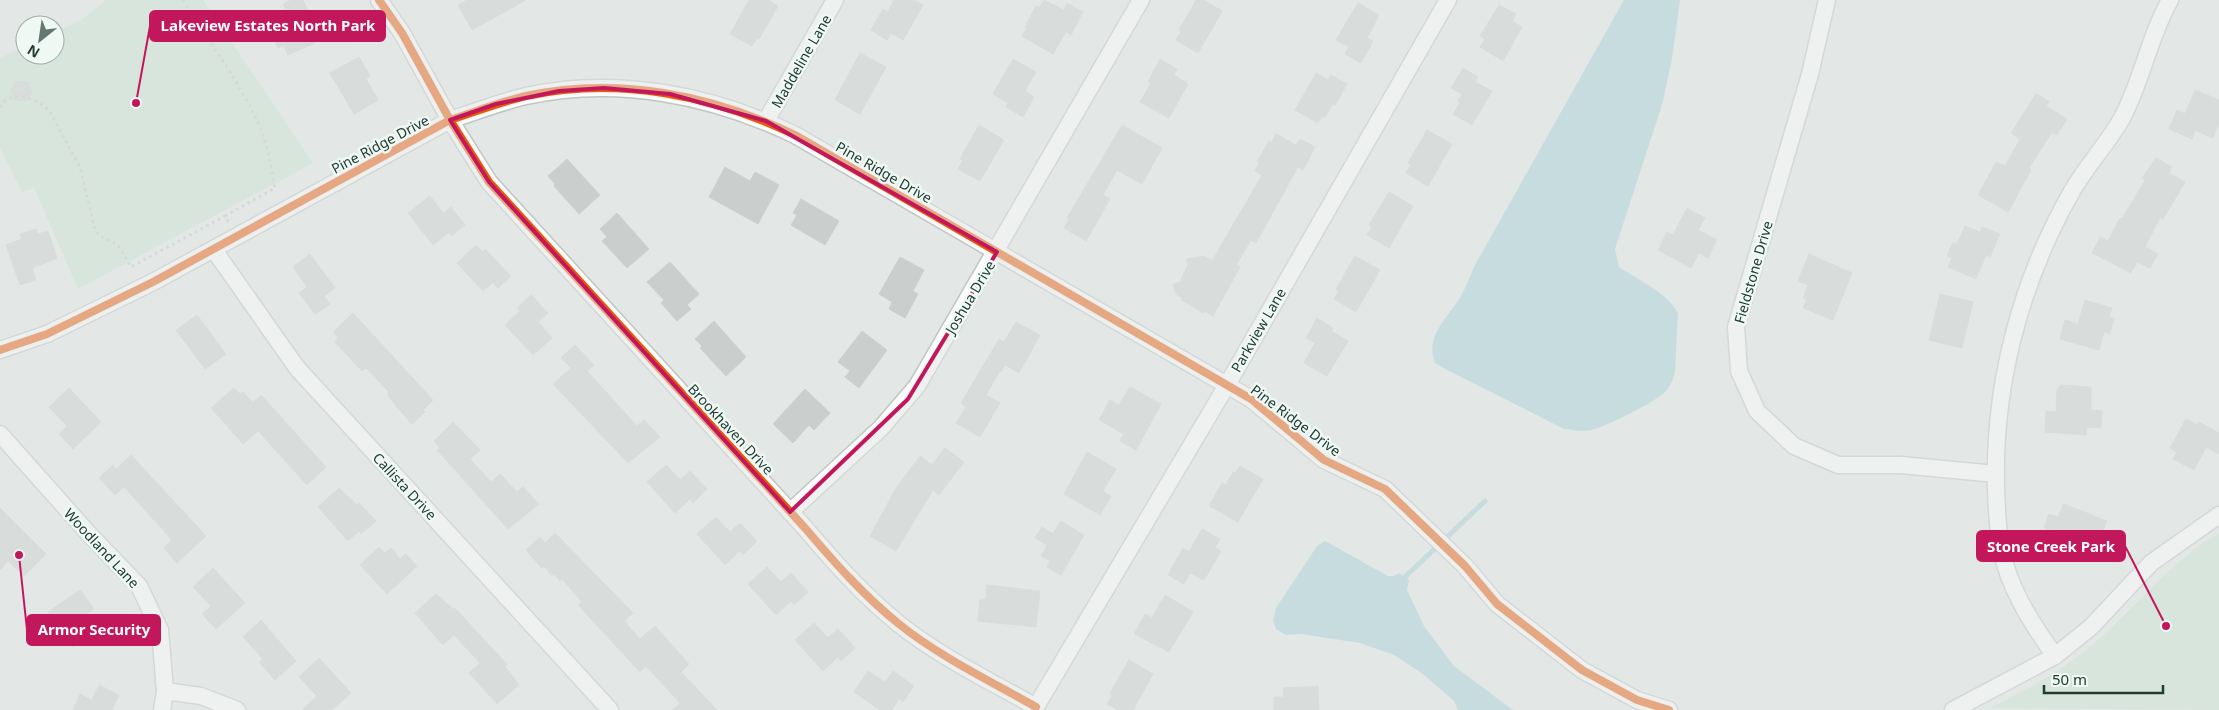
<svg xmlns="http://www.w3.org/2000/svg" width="2219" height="710" viewBox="0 0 2219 710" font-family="'Noto Sans',sans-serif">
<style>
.green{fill:#cbe2d3}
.water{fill:#a2cfd8}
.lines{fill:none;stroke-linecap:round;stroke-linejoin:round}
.stream{stroke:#a2cfd8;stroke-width:5}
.building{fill:#cacfcd;stroke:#cbd1cf}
.minor-casing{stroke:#c0c5c3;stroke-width:19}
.path{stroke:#c0c8c6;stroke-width:3;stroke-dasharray:2.5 4;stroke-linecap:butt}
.minor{stroke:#fbfcfb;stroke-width:16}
.cycleway-casing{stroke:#f0f8f4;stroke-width:11}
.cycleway{stroke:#e8590c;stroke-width:8}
.marked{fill:none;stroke:#c2185b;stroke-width:4;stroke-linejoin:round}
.labels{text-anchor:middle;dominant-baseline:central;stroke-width:5;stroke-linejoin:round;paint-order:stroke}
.street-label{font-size:14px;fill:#203c35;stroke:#f0f8f4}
.leader{fill:none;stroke:#c2185b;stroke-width:2}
.callout-dot{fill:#c2185b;stroke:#f0f8f4;stroke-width:2}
.callout{fill:#c2185b;stroke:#c2185b;stroke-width:2}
.callout-label{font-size:15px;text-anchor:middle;font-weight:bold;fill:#fff}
</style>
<rect width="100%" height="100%" fill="#e3e8e6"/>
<g class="green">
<path d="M106,0H203L313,163L78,289L34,188L22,192L0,148V58L25,46V55H55V32L81,20Z"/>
<path d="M2219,533V710L1989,708C2028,689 2066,669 2099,639C2139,604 2172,560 2219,533Z"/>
</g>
<g class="water">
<path d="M1624,0H1680L1672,59L1662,105L1615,249L1619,267C1638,280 1667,292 1678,313L1675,371C1674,378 1671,386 1665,392C1654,403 1607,426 1591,430C1582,432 1573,430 1564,429L1447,370L1435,363C1425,338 1445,320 1458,301C1465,290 1470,276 1475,265Z"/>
<path d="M1325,541L1388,576H1394L1399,573L1409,580L1407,590L1424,626L1454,666L1513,710H1458L1454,701L1423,674L1394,655L1360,643L1301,634L1286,635L1276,629L1273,620L1276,608L1317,546Z"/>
</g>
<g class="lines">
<path class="stream" d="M1405,577L1485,501"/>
</g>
<g class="building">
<path d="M291,0H303L311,17L304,20L315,43L288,55L284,46L278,48L272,35L278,32L271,16L286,9L283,4Z"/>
<path d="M467,0H526L472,30L458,5Z"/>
<path d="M749,0H768L778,6L759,39L757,38L752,46L730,34Z"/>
<path d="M894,0H914L923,5L903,40L891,33L887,40L871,30L883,9L888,12Z"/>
<path d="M1044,0L1064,10L1067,3L1083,12L1071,35L1066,32L1053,54L1022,36L1027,28L1025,27L1036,6L1039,8Z"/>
<path d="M1196,0H1204L1222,11L1198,53L1176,40L1181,31L1179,30Z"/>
<path d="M1358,3L1379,15L1367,38L1373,41L1361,63L1345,54L1349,47L1336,40Z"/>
<path d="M1499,5L1516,14L1512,21L1522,27L1503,61L1480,47L1485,39L1480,36Z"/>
<path d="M860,53L886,67L860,114L835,100Z"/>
<path d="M359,57L370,76L366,79L378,100L354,114L330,73Z"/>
<path d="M1013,59L1036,72L1025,91L1034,97L1023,117L1006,107L1008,103L993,94Z"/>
<path d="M1160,59L1177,69L1174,75L1188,84L1169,118L1140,102L1151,83L1148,82Z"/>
<path d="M1463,68L1478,77L1475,82L1492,91L1472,125L1453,114L1460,103L1458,101L1462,94L1451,88Z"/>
<path d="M1316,73L1328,80L1331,75L1347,84L1335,105L1333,104L1325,117L1322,116L1318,123L1295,110Z"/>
<path d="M17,81L28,82L32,92L26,101L15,100L11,90Z"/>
<path d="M2195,90L2219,100V123L2213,138L2195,130L2192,139L2169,129L2177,110L2185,114Z"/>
<path d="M2036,94L2049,101L2046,106L2067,119L2057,135L2052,132L2029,168L2031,170L2008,212L1978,195L1996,162L2005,166L2020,139L2011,133Z"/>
<path d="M979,125L1004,140L980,181L958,169L963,160L960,159Z"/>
<path d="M1122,125L1162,148L1142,184L1117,170L1103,195L1110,199L1086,241L1064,228L1069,219L1067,218Z"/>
<path d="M1427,130L1452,144L1428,186L1406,173L1411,164L1408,163Z"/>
<path d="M1276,134L1296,145L1300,139L1315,147L1303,170L1298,167L1256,243L1251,240L1236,265L1240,267L1213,316L1205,311L1204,313L1181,300L1182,298L1176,294L1173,284L1180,282L1188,264L1186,259L1204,256L1212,261L1262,175L1255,171L1259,163L1257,162L1269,141L1271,143Z"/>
<path d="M2156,158L2172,167L2169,173L2185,182L2163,219L2160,218L2145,247L2158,254L2150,268L2137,262L2131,273L2092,253L2100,237L2108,241L2120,218L2122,219L2145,180L2142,178Z"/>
<path d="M567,159L600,195L579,214L554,186L555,184L548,176Z"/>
<path d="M725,167L750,181L755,172L779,185L758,224L709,197Z"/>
<path d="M1389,192L1413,206L1389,248L1367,235L1372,227L1369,225Z"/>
<path d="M430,196L443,213L451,207L465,225L451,236L449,232L433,245L408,213Z"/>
<path d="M801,199L839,221L825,245L791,225L797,215L793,213Z"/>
<path d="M1687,208L1705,218L1698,230L1717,240L1708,258L1699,253L1691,268L1658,250L1667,232L1673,235Z"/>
<path d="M617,213L649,249L627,268L602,241L607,237L600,229Z"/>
<path d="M1965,226L1980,232L1982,227L2000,234L1990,257L1986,255L1976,279L1948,267L1952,258L1947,256L1953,242L1957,244Z"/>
<path d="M36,229L38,234L48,231L57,258L32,268L36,280L20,285L6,245L22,239L20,234Z"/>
<path d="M476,245L483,252L485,249L511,276L498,288L493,282L483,291L457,263Z"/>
<path d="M310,254L335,288L324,296L330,304L315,314L299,293L307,287L293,267Z"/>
<path d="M1809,254L1852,273L1833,320L1803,308L1807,300L1803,298L1808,285L1798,281Z"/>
<path d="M1355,256L1380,270L1356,312L1334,299L1339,291L1336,289Z"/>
<path d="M900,257L924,270L913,291L918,294L905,318L889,309L892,302L879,294Z"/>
<path d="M670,262L699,294L687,305L691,309L677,321L661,303L664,300L647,282Z"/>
<path d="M1940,294L1973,302L1962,348L1929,340Z"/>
<path d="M531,295L548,313L538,322L552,338L533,355L505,325L520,311L517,308Z"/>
<path d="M2085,300L2112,308L2109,317L2114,318L2110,334L2104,332L2099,350L2060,339L2065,320L2078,324Z"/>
<path d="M353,313L433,400L423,410L425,412L412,424L396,406L387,394L389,392L366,368L362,371L335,342L338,338L333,332Z"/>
<path d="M197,315L226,354L205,369L176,330Z"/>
<path d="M1317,318L1333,328L1331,331L1348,341L1327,376L1304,363L1315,343L1306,338Z"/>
<path d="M714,321L746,357L726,376L700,348L702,346L695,339Z"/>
<path d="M1016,322L1040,335L1019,373L1005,365L1001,372L1000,371L986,395L1000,403L980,437L956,423L966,407L961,403L999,339L1004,342Z"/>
<path d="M862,331L887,350L859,388L845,377L850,371L838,362Z"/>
<path d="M575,345L594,365L587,371L637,426L644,420L660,437L628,463L553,384L571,368L561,358Z"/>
<path d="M2061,385L2091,387V410L2102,411L2101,428L2087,427L2086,435L2045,432L2046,411L2056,412L2057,389Z"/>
<path d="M1130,387L1161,404L1136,450L1120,441L1124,434L1099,420L1110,400L1119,405Z"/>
<path d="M69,388L101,422L73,449L59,434L67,426L49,407Z"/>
<path d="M234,388L240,394L243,392L253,402L261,395L326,467L307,485L258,431L243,444L211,408Z"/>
<path d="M805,389L830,413L814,430L809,425L793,443L773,424Z"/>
<path d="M2186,419L2197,425L2199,422L2219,433V454L2206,447L2194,470L2173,459L2177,452L2170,448Z"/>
<path d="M453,422L480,450L470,459L491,482L500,474L517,492L523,487L539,504L508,529L437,450L440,448L434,441Z"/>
<path d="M945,448L964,462L939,495L933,490L896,551L870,536L896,488L920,456L932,465Z"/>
<path d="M1087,452L1116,469L1103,491L1111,496L1100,515L1064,494Z"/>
<path d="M131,455L206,536L177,563L164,548L172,540L124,487L115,495L99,478L113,465L116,469Z"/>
<path d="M666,465L680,480L690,471L707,489L693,503L690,499L675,513L647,482Z"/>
<path d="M1240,466L1263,479L1238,522L1209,506L1222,483L1226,485L1233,472L1235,473Z"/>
<path d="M339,488L357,505L359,503L376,521L361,534L359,531L348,541L318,507Z"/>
<path d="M2064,504L2107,521L2095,552L2071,542L2066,554L2048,547L2054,532L2044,528L2049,514L2058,517Z"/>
<path d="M0,508L46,554L24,576L8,561L0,570Z"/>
<path d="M716,517L730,532L740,523L757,541L743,555L740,551L725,565L697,534Z"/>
<path d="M1061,521L1084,535L1061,575L1047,567L1050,561L1041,556L1047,545L1035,538L1042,527L1053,534Z"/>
<path d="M1202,529L1220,539L1215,548L1221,551L1204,580L1190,573L1184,584L1168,575L1183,548L1189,552Z"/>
<path d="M555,533L633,613L624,621L640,639L655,626L689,664L681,672L717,710H672L680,703L646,666L640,672L578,605L582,602L562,579L560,581L554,574L552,576L544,566L542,568L526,550L540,537L545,543Z"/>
<path d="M379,547L385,553L391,548L400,559L406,554L417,566L387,594L360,565Z"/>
<path d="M767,567L781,582L791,573L808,592L794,605L791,601L776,615L748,584Z"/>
<path d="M213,568L245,603L216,629L202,614L211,606L193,587Z"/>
<path d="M987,585L1040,591L1036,627L978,621L980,599H986Z"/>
<path d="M80,590L94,609L84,616L95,631L73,647L68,640L62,644L54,632L60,628L48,612Z"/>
<path d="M436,594L454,610L455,608L488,644L507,664L505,666L519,685L497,704L469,673L480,663L454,635L443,645L415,613Z"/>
<path d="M1165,595L1193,612L1169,652L1134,634L1145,614L1152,618Z"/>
<path d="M261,620L296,661L275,680L259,662L263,659L243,637Z"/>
<path d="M814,623L828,638L838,629L855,648L841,661L838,657L823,671L795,640Z"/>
<path d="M319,658L351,693L332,710H302L317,696L299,677Z"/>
<path d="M1129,660L1153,674L1133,710H1118L1107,704L1112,695L1110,693Z"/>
<path d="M868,671L885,682L893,671L914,686L903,702L899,699L892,710H880L854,692Z"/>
<path d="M99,685L119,695L112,709L115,710H73L80,694L92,700Z"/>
<path d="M1318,686L1319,710H1274V697H1284L1283,688Z"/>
</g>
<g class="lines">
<g class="minor-casing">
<g id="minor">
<path d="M379,0L402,33L450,120L489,182L805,528C834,562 863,595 899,624C937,655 992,682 1036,707"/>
<path d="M1827,0L1810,74L1736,327L1739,371L1757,411L1794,446L1838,465H1901L1996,474"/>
<path d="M766,121L835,0"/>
<path d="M214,250L297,368L610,710"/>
<path d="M0,350L47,334L153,282L450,120C475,112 500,102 526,96C617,76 712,95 795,135L1251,399L1324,460L1385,489L1465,566L1497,604L1582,670L1637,700L1669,710"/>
<path d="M0,434L89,534L139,586L160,630L165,691L162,710"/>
<path d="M790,512L881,428L917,386L1141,0"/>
<path d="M2055,656C2035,628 2015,598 2005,564C1998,540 1997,514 1996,489C1993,386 2020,283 2071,193C2085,167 2107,145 2122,118C2142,81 2149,37 2170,0"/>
<path d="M165,691L201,696L237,710"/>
<path d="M1034,710L1227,385L1448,0"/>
<path d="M1953,710L2055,656L2091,627L2151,563L2219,515"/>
</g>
</g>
<g class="path">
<path d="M183,0C209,41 239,81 259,125C268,145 271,167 275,188L225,216L229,223"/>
<path d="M0,107C12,87 38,99 50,112L80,167L95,230L100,236L118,245L131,267L225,216"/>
</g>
<use href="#minor" class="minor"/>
<g class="cycleway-casing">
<g id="cycleway">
<path d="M379,0L402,33L450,120L489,182L805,528C834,562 863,595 899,624C937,655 992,682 1036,707"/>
<path d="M0,350L47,334L153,282L450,120C475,112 500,102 526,96C617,76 712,95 795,135L1251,399L1324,460L1385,489L1465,566L1497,604L1582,670L1637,700L1669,710"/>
</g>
</g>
<use href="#cycleway" class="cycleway"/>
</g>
<path d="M0 0H2219V710H0ZM604,88L670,94L766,121L997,252L908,399L790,512L489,182L450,120L496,104L559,91Z" fill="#e3e8e6" fill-opacity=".55" fill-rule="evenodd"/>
<path class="marked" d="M604,88L670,94L766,121L997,252L908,399L790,512L489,182L450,120L496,104L559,91Z"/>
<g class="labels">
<g class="street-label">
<text transform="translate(801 61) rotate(-60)">Maddeline Lane</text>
<text transform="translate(380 144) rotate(-28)">Pine Ridge Drive</text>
<text transform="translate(884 172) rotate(30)">Pine Ridge Drive</text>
<text transform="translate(1753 272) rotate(-74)">Fieldstone Drive</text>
<text transform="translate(970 297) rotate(-59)">Joshua Drive</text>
<text transform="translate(1258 330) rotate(-60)">Parkview Lane</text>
<text transform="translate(1296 420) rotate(37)">Pine Ridge Drive</text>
<text transform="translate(731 429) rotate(47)">Brookhaven Drive</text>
<text transform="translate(405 486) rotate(47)">Callista Drive</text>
<text transform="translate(102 548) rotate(47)">Woodland Lane</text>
</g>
</g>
<path class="leader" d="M136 103L150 26M2166 626L2125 546M19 555L27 630"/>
<g class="callout-dot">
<circle cx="136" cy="103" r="5"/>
<circle cx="2166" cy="626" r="5"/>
<circle cx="19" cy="555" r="5"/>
</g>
<g class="callout">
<rect x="150" y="11" width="235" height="30" rx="5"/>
<rect x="1977" y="531" width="148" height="30" rx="5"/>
<rect x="27" y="615" width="133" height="30" rx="5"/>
</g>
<g class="callout-label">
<text x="268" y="31">Lakeview Estates North Park</text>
<text x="2051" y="552">Stone Creek Park</text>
<text x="94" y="635">Armor Security</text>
</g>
<g transform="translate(40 40) rotate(210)"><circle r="24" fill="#f0f8f4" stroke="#9dada8"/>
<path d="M0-4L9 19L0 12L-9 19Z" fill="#647873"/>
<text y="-8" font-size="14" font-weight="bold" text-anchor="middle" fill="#203c35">N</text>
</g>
<path d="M2044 685v8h119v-8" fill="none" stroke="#203c35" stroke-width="2.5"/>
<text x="2052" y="685" font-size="15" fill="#203c35" stroke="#f0f8f4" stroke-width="4" paint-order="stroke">50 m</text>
</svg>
